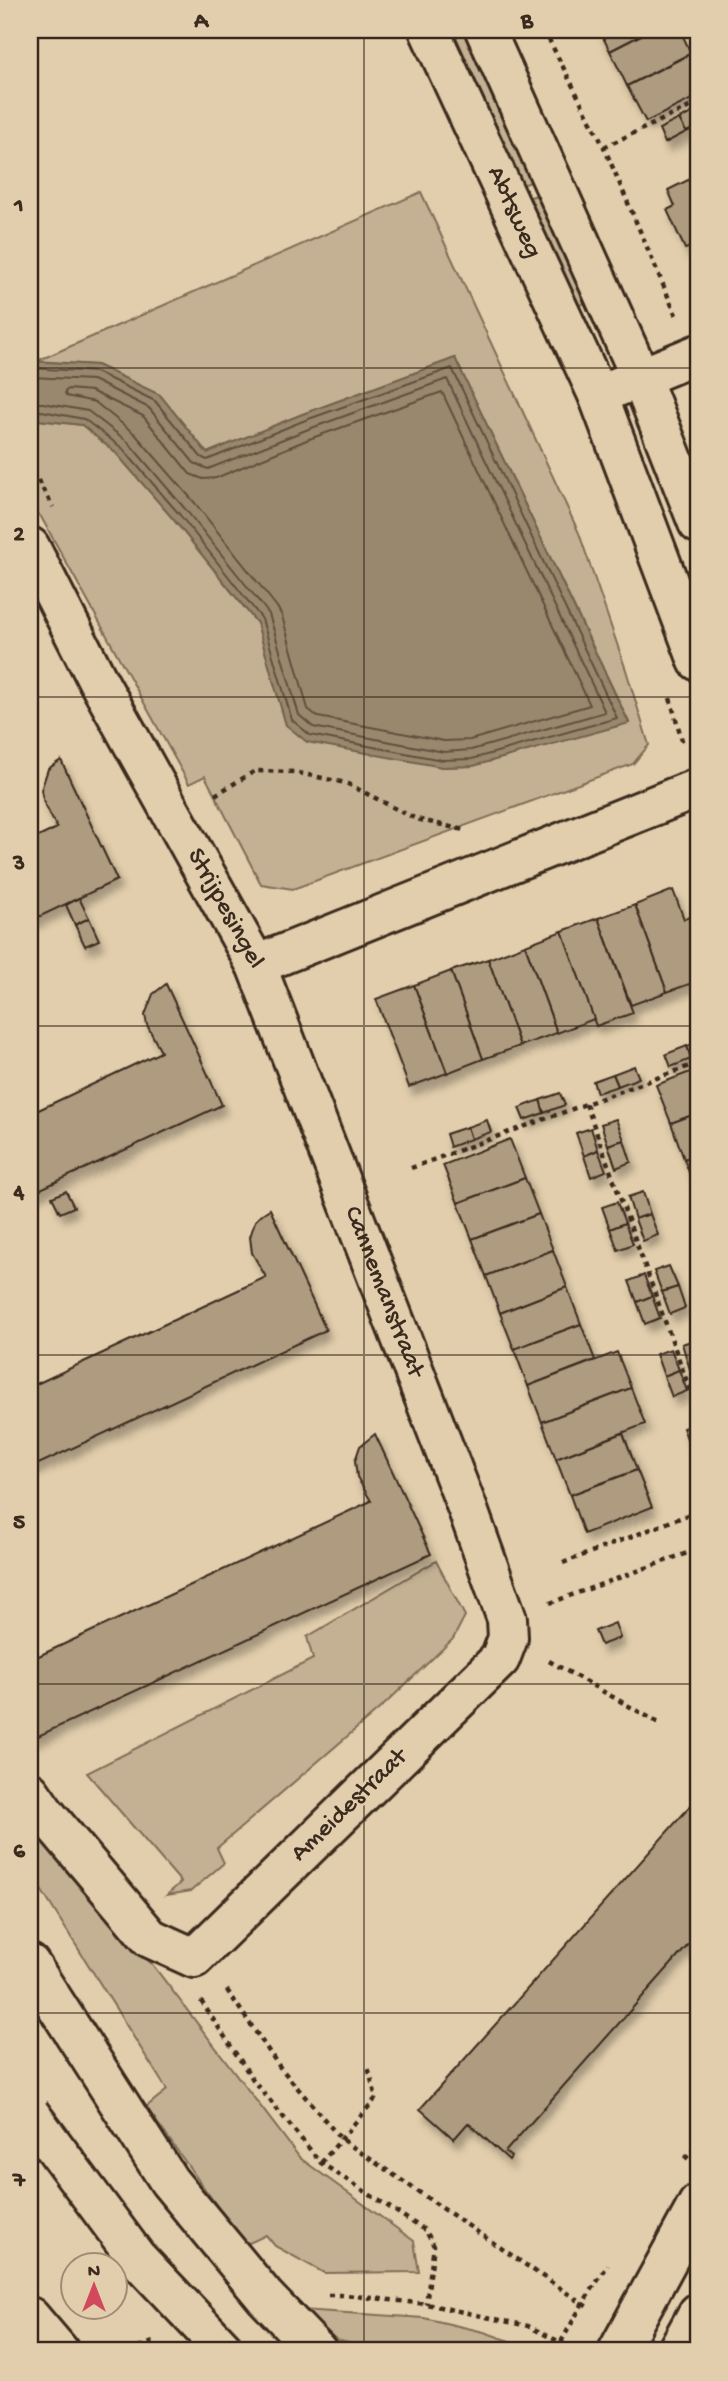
<svg xmlns="http://www.w3.org/2000/svg" width="728" height="2381" viewBox="0 0 728 2381" font-family="'Gochi Hand',sans-serif">
<style>
.green{fill:#c4b092;stroke:#806d58;stroke-width:2}
.water{fill:#9a886e;stroke:#74624e;stroke-width:2}
.lines{fill:none;stroke-linecap:round;stroke-linejoin:round}
.shore{stroke:#61503e;stroke-width:2}
.building{fill:#af9b80;stroke:#3b2a1e;stroke-width:2;filter:url(#shadow)}
.street-casing{stroke:#3b2a1e;stroke-width:44}
.secondary-casing{stroke:#3b2a1e;stroke-width:44}
.highway-casing{stroke:#3b2a1e;stroke-width:44}
.path{stroke:#3b2a1e;stroke-width:4.5;stroke-dasharray:5 5;stroke-linecap:butt}
.street{stroke:#e2ceac;stroke-width:38}
.secondary{stroke:#e2ceac;stroke-width:38}
.highway{stroke:#e2ceac;stroke-width:38}
.highway-bridge-casing{stroke:#3b2a1e;stroke-width:44;stroke-linecap:butt}
.highway-bridge{stroke:#e2ceac;stroke-width:38}
.grid{fill:none;stroke:#3b2a1e;stroke-width:2;stroke-opacity:0.55}
.labels{text-anchor:middle;dominant-baseline:central;stroke-width:5;stroke-linejoin:round;paint-order:stroke}
.street-label{font-size:26px;fill:#3b2a1e;stroke:#e2ceac}
.neatline{fill:none;stroke:#3b2a1e;stroke-width:2.5}
.grid-label{font-size:23px;text-anchor:middle;font-weight:bold;fill:#3b2a1e}
</style>
<defs>
<filter id="shadow"><feDropShadow dx="4.5" dy="8" stdDeviation="3.5" flood-color="#0004"/></filter>
</defs>
<rect width="100%" height="100%" fill="#e2ceac"/>
<filter id="ink" filterUnits="userSpaceOnUse"><feTurbulence type="fractalNoise" baseFrequency=".0143" numOctaves="2"/><feDisplacementMap in="SourceGraphic" scale="14" xChannelSelector="R" yChannelSelector="G"/><feConvolveMatrix kernelMatrix="1 2 1 2 8 2 1 2 1" color-interpolation-filters="sRGB"/></filter>
<g filter="url(#ink)">
<g class="green">
<path d="M453,30H469L540,179L522,185Z"/>
<path d="M421,192L579,533L626,670L649,745L633,764L293,889L261,884L205,776L189,784L41,517L30,507V419L82,425L116,453L174,520L257,623L286,725L442,767L473,766L629,722L455,358L300,415L207,453L160,395L97,365L37,361Z"/>
<path d="M545,193L593,299L576,307L530,197Z"/>
<path d="M436,1561L465,1616L453,1639L385,1704L217,1848L224,1863L191,1891L167,1895L181,1882L87,1773L313,1659L307,1637Z"/>
<path d="M30,1818L77,1880L155,1968L300,2158L414,2241L419,2272L324,2273L275,2246L266,2235L245,2245L146,2107L167,2090L30,1872Z"/>
<path d="M301,2310L424,2318L484,2332L538,2351H381L337,2340Z"/>
</g>
<path class="water" d="M455,358L629,723L473,766L442,767L307,742L286,725L257,623L174,520L116,453L82,425L30,419V361L97,365L160,395L207,453L300,415Z"/>
<g class="lines">
<g class="shore">
<path d="M30,368L96,372L155,401L201,457L207,460L303,421L452,368L617,718L472,759L442,760L310,735L292,720L262,619L180,515L122,448L84,419L42,411L30,412"/>
<path d="M30,377L93,380L149,408L194,463L208,469L306,430L447,379L605,712L471,750L444,752L313,727L299,715L269,614L186,510L128,442L88,411L43,403H30"/>
<path d="M68,389L91,391L143,416L190,474L203,479L216,478L309,439L442,392L590,705L470,740L444,741L318,717L308,709L282,616L277,607L195,503L135,434L95,402L66,396L65,392Z"/>
</g>
</g>
<g class="building">
<path d="M599,30H651L610,51Z"/>
<path d="M651,30H680L691,53L627,86L610,51Z"/>
<path d="M698,50V96L646,122L627,86Z"/>
<path d="M698,110V127L686,132L679,119Z"/>
<path d="M679,119L686,132L665,143L659,129Z"/>
<path d="M698,175V255L694,246L685,249L667,210L675,206L668,190Z"/>
<path d="M61,760L117,880L30,921V841L57,828L44,803L41,790L48,769Z"/>
<path d="M673,890L684,919L693,916L698,931V981L667,992L635,905Z"/>
<path d="M79,898L89,918L75,925L66,905Z"/>
<path d="M635,905L667,992L631,1005L598,918Z"/>
<path d="M89,918L99,940L85,946L75,925Z"/>
<path d="M598,918L633,1013L596,1026L562,931Z"/>
<path d="M562,931L594,1019L557,1033L525,945Z"/>
<path d="M525,945L557,1033L520,1046L488,959Z"/>
<path d="M488,959L520,1046L483,1059L451,971Z"/>
<path d="M451,971L483,1059L447,1073L414,985Z"/>
<path d="M166,984L222,1105L30,1194V1114L161,1052L147,1025L145,1015L153,994Z"/>
<path d="M414,985L447,1073L409,1087L376,999Z"/>
<path d="M698,1043V1057L691,1059L687,1046Z"/>
<path d="M687,1046L691,1059L671,1067L666,1054Z"/>
<path d="M634,1066L639,1078L618,1086L613,1074Z"/>
<path d="M698,1069V1113L671,1123L656,1085Z"/>
<path d="M613,1074L618,1086L597,1093L593,1081Z"/>
<path d="M560,1093L565,1105L544,1113L540,1100Z"/>
<path d="M540,1100L544,1113L524,1120L519,1108Z"/>
<path d="M698,1113V1154L684,1159L671,1123Z"/>
<path d="M616,1119L624,1140L608,1145L601,1124Z"/>
<path d="M487,1120L491,1132L471,1139L467,1127Z"/>
<path d="M467,1127L471,1139L450,1147L446,1134Z"/>
<path d="M591,1128L598,1150L584,1156L576,1133Z"/>
<path d="M510,1139L525,1178L458,1203L443,1165Z"/>
<path d="M624,1140L631,1162L616,1168L608,1145Z"/>
<path d="M598,1150L606,1171L591,1177L584,1156Z"/>
<path d="M698,1154V1196L684,1159Z"/>
<path d="M525,1178L539,1214L472,1239L458,1203Z"/>
<path d="M66,1191L74,1207L60,1213L52,1197Z"/>
<path d="M643,1192L650,1214L635,1219L628,1197Z"/>
<path d="M617,1202L625,1223L610,1229L602,1207Z"/>
<path d="M270,1209L326,1330L30,1468V1387L266,1277L252,1253L250,1237L255,1221L262,1214Z"/>
<path d="M539,1214L553,1250L486,1276L472,1239Z"/>
<path d="M650,1214L658,1235L643,1241L635,1219Z"/>
<path d="M625,1223L633,1244L618,1250L610,1229Z"/>
<path d="M553,1250L567,1287L500,1313L486,1276Z"/>
<path d="M669,1266L678,1287L662,1292L654,1271Z"/>
<path d="M644,1275L652,1296L637,1302L629,1281Z"/>
<path d="M567,1287L581,1324L514,1349L500,1313Z"/>
<path d="M678,1287L685,1308L670,1314L662,1292Z"/>
<path d="M652,1296L660,1318L645,1324L637,1302Z"/>
<path d="M581,1324L595,1360L528,1386L514,1349Z"/>
<path d="M697,1339L698,1363L689,1366L682,1344Z"/>
<path d="M671,1349L679,1370L664,1376L656,1354Z"/>
<path d="M617,1352L631,1388L542,1422L528,1386Z"/>
<path d="M698,1363V1387L697,1388L689,1366Z"/>
<path d="M679,1370L687,1391L672,1397L664,1376Z"/>
<path d="M631,1388L645,1424L556,1459L542,1422Z"/>
<path d="M698,1422V1446L691,1449L683,1428Z"/>
<path d="M623,1433L637,1470L570,1495L556,1459Z"/>
<path d="M375,1434L431,1554L34,1738L30,1729V1660L371,1501L357,1477L355,1461L360,1446Z"/>
<path d="M637,1470L652,1507L584,1534L570,1495Z"/>
<path d="M615,1623L620,1638L601,1645L595,1631Z"/>
<path d="M698,1756V1934L505,2152L511,2157L509,2160L468,2123L454,2139L420,2109L694,1802L691,1765Z"/>
</g>
<g class="lines">
<g class="street-casing">
<g id="street">
<path d="M598,395L698,354"/>
<path id="s1" d="M30,547L97,679L256,965L468,1510L507,1619L508,1638L500,1659L194,1958L150,1938L44,1812L30,1792"/>
<path d="M256,965L698,788"/>
</g>
</g>
<g class="secondary-casing">
<g id="secondary">
<path id="s2" d="M429,30L598,395L698,661"/>
<path d="M485,30L641,378L698,523"/>
<path d="M618,2351L698,2204"/>
<path d="M677,2351L698,2313"/>
</g>
</g>
<g class="highway-casing">
<g id="highway">
<path d="M30,1964L169,2181L265,2297L317,2351"/>
<path d="M30,2317L59,2351"/>
</g>
</g>
<g class="path">
<path d="M544,30L604,147L676,315"/>
<path d="M604,147L698,103"/>
<path d="M30,475L36,477L53,507"/>
<path d="M670,698L683,744"/>
<path d="M215,795L255,771L294,772L346,783L416,819L464,830"/>
<path d="M586,1104L698,1412"/>
<path d="M411,1168L698,1063"/>
<path d="M563,1563L698,1511"/>
<path d="M550,1603L698,1549"/>
<path d="M549,1661L659,1723"/>
<path d="M227,1990L279,2066L341,2139L589,2308"/>
<path d="M201,2001L254,2081L321,2163L426,2231L434,2246L426,2304"/>
<path d="M685,2159L698,2144"/>
<path d="M321,2163L376,2098L368,2067"/>
<path d="M328,2295H346L426,2304L528,2326L574,2349"/>
<path d="M561,2342L583,2303L608,2265"/>
<path d="M130,2351L153,2342"/>
</g>
<use href="#street" class="street"/>
<use href="#secondary" class="secondary"/>
<use href="#highway" class="highway"/>
<g class="highway-bridge-casing">
<path id="highway-bridge" d="M30,2114L136,2257L225,2351"/>
</g>
<use href="#highway-bridge" class="highway-bridge"/>
</g>
</g>
<path class="grid" d="M364,30V2351M30,368H698M30,697H698M30,1026H698M30,1355H698M30,1684H698M30,2013H698"/>
<g class="labels">
<g class="street-label">
<text stroke="none"><textPath href="#s2" startOffset="201">Abtsweg</textPath></text>
<text stroke="none"><textPath href="#s1" startOffset="411">Strijpesingel</textPath></text>
<text stroke="none"><textPath href="#s1" startOffset="826">Cannemanstraat</textPath></text>
<text transform="translate(350 1806) rotate(-44)">Ameidestraat</text>
</g>
</g>
<rect width="728" height="2381" fill="none" stroke="#e2ceac" stroke-width="77"/>
<g transform="translate(94 2286)"><circle r="33" fill="#e2ceac" stroke="#9f8c73" stroke-width="2"/>
<path d="M0-5L12 26L0 18L-12 26Z" fill="#d1495b"/>
<text y="-10" font-size="19" font-weight="bold" text-anchor="middle" fill="#3b2a1e">N</text>
</g>
<rect x="38" y="38" width="652" height="2304" class="neatline"/>
<g class="grid-label">
<text x="201" y="27">A</text>
<text x="527" y="27">B</text>
<text x="19" y="211">1</text>
<text x="19" y="540">2</text>
<text x="19" y="869">3</text>
<text x="19" y="1198">4</text>
<text x="19" y="1528">5</text>
<text x="19" y="1857">6</text>
<text x="19" y="2186">7</text>
</g>
</svg>
